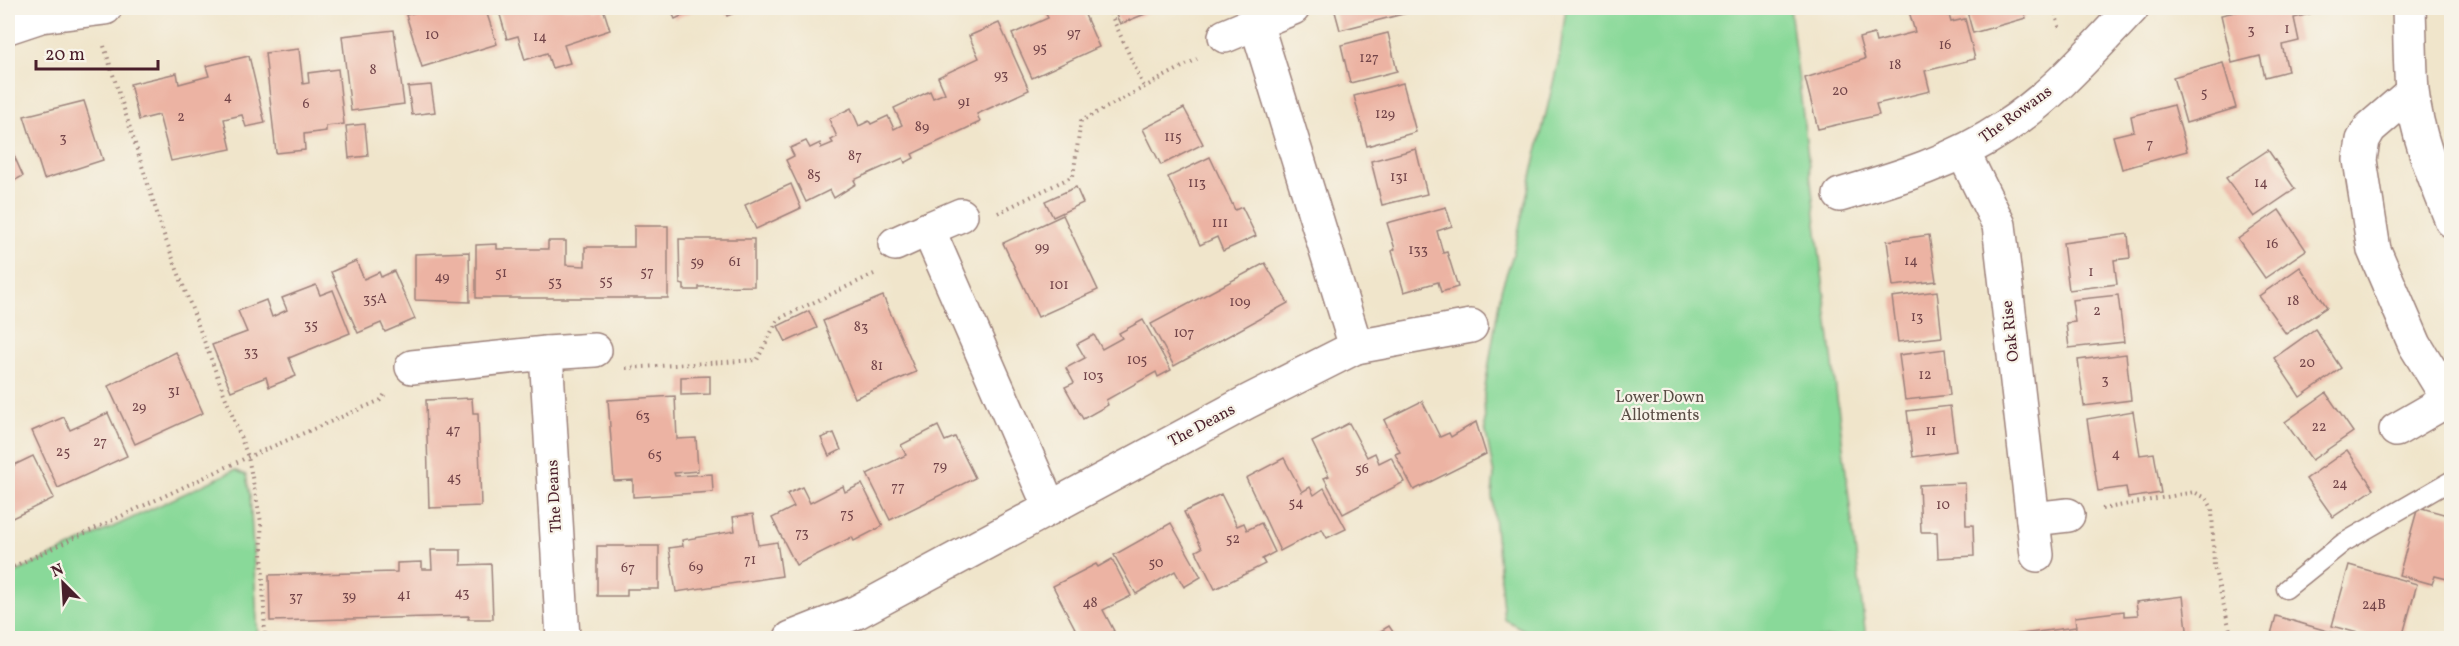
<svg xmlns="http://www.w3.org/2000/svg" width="2459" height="646" viewBox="0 0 2459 646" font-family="Vollkorn,serif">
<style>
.green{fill:#89d999;stroke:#6a7c62;stroke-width:1.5}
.building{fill:#ecb3a3}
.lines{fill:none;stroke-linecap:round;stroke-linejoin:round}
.service-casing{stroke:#9d827b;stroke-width:21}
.minor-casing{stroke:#9d827b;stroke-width:36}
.tertiary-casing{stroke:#9d827b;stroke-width:36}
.path{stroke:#9d827b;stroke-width:4;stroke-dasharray:1.5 4.5;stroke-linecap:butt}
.service{stroke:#fff;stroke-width:18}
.minor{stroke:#fff;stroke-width:33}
.tertiary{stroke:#fff;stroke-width:33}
.labels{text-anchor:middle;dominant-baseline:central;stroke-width:4.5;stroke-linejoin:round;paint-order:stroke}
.number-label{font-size:14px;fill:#724449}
.street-label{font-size:16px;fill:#4a1f2b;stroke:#f7f3e8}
.park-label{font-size:16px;fill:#5a4e46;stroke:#f7f3e8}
</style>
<rect width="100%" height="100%" fill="#f7f3e8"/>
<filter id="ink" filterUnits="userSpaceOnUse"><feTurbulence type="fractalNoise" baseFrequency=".0167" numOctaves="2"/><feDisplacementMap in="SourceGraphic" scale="12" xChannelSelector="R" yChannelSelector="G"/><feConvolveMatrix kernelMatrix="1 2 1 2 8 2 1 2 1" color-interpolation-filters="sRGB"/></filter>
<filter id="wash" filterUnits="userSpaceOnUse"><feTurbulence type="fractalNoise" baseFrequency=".008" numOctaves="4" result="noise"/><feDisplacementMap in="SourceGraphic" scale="24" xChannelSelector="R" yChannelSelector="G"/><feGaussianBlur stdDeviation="1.35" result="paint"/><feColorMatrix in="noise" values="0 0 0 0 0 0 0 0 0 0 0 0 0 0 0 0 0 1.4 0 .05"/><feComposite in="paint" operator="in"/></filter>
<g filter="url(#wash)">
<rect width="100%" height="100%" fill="#f0e5cb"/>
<g class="green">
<path d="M1566,8H1790L1866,638H1538L1504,619L1492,495L1494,475L1485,427L1484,394L1501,290L1513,254L1559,58Z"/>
<path d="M235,470L246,475L250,495L258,638H8V576Z"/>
</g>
<g id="blocks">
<g class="building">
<path d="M430,8H485L497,44L422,67L406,15Z"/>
<path d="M498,8H594V10L603,8L610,30L564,45L570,63L552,68L547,53L525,60L518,36L507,39Z"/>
<path d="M670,8H690L692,11L675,19Z"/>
<path d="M724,8H746L727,16Z"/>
<path d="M1043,8H1062L1063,10L1082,8L1099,47L1032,78L1012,34L1048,18Z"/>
<path d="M1113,8H1160L1120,24Z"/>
<path d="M1334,8H1410L1411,12L1340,30Z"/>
<path d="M1908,8H1922V10L1947,8L1951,22L1965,19L1975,59L1925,71L1930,91L1876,104L1879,115L1818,129L1805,78L1865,59L1859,38L1874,34L1876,42L1915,32Z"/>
<path d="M1966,8H2023L2026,18L1973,33Z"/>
<path d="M2254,8H2331L2294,18L2299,41L2282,45L2288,71L2265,77L2260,56L2232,63L2221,15Z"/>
<path d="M999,23L1029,90L977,114L980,122L912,154L914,158L905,163L903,158L854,180L856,184L834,198L830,190L806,202L786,160L794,156L790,148L806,141L810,148L820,143L821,148L833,143L831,140L837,137L829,119L851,108L859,126L869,121L871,124L888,116L894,129L902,125L894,108L930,91L933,98L945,93L938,77L979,58L969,36Z"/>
<path d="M394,30L404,104L351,111L342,36Z"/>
<path d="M1388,33L1397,71L1350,83L1341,45Z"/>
<path d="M299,49L303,84L309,83L308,73L338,69L344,124L326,126V131L304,134L305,150L276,153L265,53Z"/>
<path d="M249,56L265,123L246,127L242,115L224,119L231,149L171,161L159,115L139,120L130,84L177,73L179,84L209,76L206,66Z"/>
<path d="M2223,63L2236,108L2186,123L2173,77Z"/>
<path d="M1403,83L1416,132L1367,146L1354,96Z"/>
<path d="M431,85L435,112L412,115L408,87Z"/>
<path d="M84,101L103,160L44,179L24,116Z"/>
<path d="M2174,105L2187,151L2122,169L2113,136L2134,131L2131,116Z"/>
<path d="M1184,108L1203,144L1161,165L1143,129Z"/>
<path d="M365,124L368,156L349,158L346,126Z"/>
<path d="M8,142L23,176L8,184Z"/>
<path d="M1416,149L1427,194L1382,205L1371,161Z"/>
<path d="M2268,150L2295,189L2254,217L2226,178Z"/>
<path d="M1210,157L1235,210L1242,207L1256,236L1223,251L1217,237L1200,245L1168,177Z"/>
<path d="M791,184L801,208L756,229L745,205Z"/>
<path d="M1076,187L1083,203L1053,217L1045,201Z"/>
<path d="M1446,207L1452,226L1437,231L1443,253L1447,252L1458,287L1441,292L1438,282L1404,292L1392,251L1395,249L1387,223Z"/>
<path d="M2279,210L2306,250L2265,278L2238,239Z"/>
<path d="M1063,215L1098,290L1038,317L1003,243Z"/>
<path d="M634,226H668V298H476V245L497,244V249H548V241H566V265L585,266V247H634Z"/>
<path d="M2128,234L2130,258L2114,260L2117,284L2069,290L2063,243Z"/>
<path d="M1929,235L1936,281L1893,286L1887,241Z"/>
<path d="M679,239H754V286L699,287V290H684V285L680,284Z"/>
<path d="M469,252L470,302L415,300V254Z"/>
<path d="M356,261L364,279L379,272L381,277L394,271L415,319L385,332L381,323L358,333L331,272Z"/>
<path d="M1265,263L1288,303L1174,366L1151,324Z"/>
<path d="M2300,267L2327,307L2286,334L2259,296Z"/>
<path d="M316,285L320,295L333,290L350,333L289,358L296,376L269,387L266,377L231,391L212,345L247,332L238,311L266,300L272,317L287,310L282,298Z"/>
<path d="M1937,291L1942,337L1898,342L1892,297Z"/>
<path d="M2118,295L2124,342L2069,348L2066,323L2075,322L2072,300Z"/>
<path d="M883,296L916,372L855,398L823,321Z"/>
<path d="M809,311L817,328L786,342L778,326Z"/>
<path d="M1143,320L1171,370L1158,377L1156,372L1106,400L1108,405L1083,419L1065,387L1074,383L1066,368L1085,358L1077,344L1094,335L1102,349L1122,338L1119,333Z"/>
<path d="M2315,329L2341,368L2300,397L2274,358Z"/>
<path d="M1945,349L1950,395L1905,400L1899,355Z"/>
<path d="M176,352L203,413L135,444L108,386Z"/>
<path d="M2126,354L2131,400L2084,406L2078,360Z"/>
<path d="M710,376V394L681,395V377Z"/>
<path d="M2326,393L2353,432L2312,460L2285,422Z"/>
<path d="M675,396L677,439L696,438L698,471L674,473L675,476L712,474L713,492L633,497V480L614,481L608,400Z"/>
<path d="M472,398L473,413H478L481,506L429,508L426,400Z"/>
<path d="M1422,401L1440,437L1449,433L1451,437L1476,422L1486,454L1414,490L1395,454L1400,452L1384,420Z"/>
<path d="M1950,406L1956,451L1913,457L1907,411Z"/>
<path d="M2133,411L2140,455L2154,453L2161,493L2128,498L2126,487L2098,491L2087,419Z"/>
<path d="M108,413L127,456L58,488L32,431L64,417L70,430Z"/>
<path d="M1349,423L1367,457L1375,453L1379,463L1391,457L1404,482L1343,514L1324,478L1329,476L1312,442Z"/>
<path d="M938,426L945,441L955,437L975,478L890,520L867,474L906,455L901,445Z"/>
<path d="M834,433L841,450L829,456L821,438Z"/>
<path d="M2347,450L2374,489L2333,517L2306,479Z"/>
<path d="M33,456L54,498L8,520V468Z"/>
<path d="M1284,458L1302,492L1310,487L1314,495L1324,488L1346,529L1327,538L1322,529L1280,551L1246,478Z"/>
<path d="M1965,483L1966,525H1973L1974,556L1938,558L1937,532H1921L1919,485Z"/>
<path d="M862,484L883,526L854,541L852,537L796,565L772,518L794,507L787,494L802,487L810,503L843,486L845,492Z"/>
<path d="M1221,494L1237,526L1244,523L1247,530L1261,523L1275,552L1262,559L1265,564L1215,589L1196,551L1202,548L1184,512Z"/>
<path d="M2418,507L2451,516V580L2435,576L2432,584L2399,575Z"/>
<path d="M753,514L758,545L777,542L782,576L676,592L669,548L683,546L682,540L735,531L733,517Z"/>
<path d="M1171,523L1201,577L1184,587L1175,571L1136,594L1114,555Z"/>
<path d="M597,546H659V589H627V596H597Z"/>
<path d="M431,550H461V565L491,564L493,619H468L469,616L270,621L269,575L397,572V563L422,562V569H432Z"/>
<path d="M1112,559L1131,596L1103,610L1114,631L1100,638H1080L1053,586L1096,564L1098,567Z"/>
<path d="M2349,565L2417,584L2402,638H2376L2332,626Z"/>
<path d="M2183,596L2188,638H1989L2076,627L2075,617L2124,611V616L2138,615L2136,602Z"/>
<path d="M2276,616L2341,635L2340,638H2270Z"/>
<path d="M1389,626L1397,638H1369Z"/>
</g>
</g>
</g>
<g filter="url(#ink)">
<use href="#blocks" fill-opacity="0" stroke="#9d827b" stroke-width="1.5"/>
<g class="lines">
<g class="service-casing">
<path id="service" d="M2286,589L2343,543L2452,480"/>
</g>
<g class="minor-casing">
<g id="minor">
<path d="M2409,8C2410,35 2410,64 2412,91C2417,137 2435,179 2452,221"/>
<path d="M1225,36L1256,23"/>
<path d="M2412,92L2370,128L2363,140L2360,160L2374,250L2415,345L2452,405"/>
<path d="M1963,152L1999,225L2037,555"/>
<path d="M1840,195C1898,178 1955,161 2005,127C2054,95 2092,50 2132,8"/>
<path d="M928,229L961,215"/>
<path d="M895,244L928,229L1050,508"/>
<path d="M1356,347L1471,326"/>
<path d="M546,353L595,350"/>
<path d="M412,367L546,353L563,638"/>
<path d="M2396,430L2448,400"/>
<path d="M2033,519L2068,515"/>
<path d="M791,638L857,612L1247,402L1356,347L1256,23L1293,8"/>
</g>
</g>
<g class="tertiary-casing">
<path id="tertiary" d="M8,27L41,16L105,8"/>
</g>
<g class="path">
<path d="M1108,8L1144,87"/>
<path d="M2054,8L2060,30"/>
<path d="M104,46L164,235L248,457L261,522L265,638"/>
<path d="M998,213L1073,176L1081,121L1197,59"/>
<path d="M626,368L757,360L778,319L874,274"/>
<path d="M2102,509L2194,492L2206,498L2212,508L2214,567L2232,638"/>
<path d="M8,569L248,457L381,400L386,392"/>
</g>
<use href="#service" class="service"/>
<use href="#minor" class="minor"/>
<use href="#tertiary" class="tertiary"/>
</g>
</g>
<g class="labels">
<g class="number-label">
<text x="2287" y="29">1</text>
<text x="2251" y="30">3</text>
<text x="1074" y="33">97</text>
<text x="432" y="35">10</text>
<text x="540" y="37">14</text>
<text x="1945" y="45">16</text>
<text x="1040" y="48">95</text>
<text x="1369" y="58">127</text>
<text x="1895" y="65">18</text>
<text x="373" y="70">8</text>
<text x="1001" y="75">93</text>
<text x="1840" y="91">20</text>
<text x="2204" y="93">5</text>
<text x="228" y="97">4</text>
<text x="964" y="102">91</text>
<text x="306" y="104">6</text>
<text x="1385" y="114">129</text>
<text x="181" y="117">2</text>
<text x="922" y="127">89</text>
<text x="1173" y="137">115</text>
<text x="63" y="138">3</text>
<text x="2150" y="144">7</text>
<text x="855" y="156">87</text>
<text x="814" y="175">85</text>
<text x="1399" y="177">131</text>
<text x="1197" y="183">113</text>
<text x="2261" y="183">14</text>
<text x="1220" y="223">111</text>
<text x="2272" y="244">16</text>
<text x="1042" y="247">99</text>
<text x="1418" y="250">133</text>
<text x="1911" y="261">14</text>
<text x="697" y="262">59</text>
<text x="735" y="262">61</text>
<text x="647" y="272">57</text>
<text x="2091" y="272">1</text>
<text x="501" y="273">51</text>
<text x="442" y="277">49</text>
<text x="606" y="281">55</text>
<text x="555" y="282">53</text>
<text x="1059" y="285">101</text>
<text x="375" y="299">35A</text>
<text x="2293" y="301">18</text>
<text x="1240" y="302">109</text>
<text x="2097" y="311">2</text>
<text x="1917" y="317">13</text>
<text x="311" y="325">35</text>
<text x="861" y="327">83</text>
<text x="1184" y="333">107</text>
<text x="251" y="352">33</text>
<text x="1137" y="360">105</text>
<text x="2307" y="363">20</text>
<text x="877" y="366">81</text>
<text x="1925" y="375">12</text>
<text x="1093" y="376">103</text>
<text x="2105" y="380">3</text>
<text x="174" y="391">31</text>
<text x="139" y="407">29</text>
<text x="643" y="416">63</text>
<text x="2319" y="427">22</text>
<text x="453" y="430">47</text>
<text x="1931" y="431">11</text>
<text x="100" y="442">27</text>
<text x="63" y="452">25</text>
<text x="2116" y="454">4</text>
<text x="655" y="455">65</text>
<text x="940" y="466">79</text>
<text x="1362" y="469">56</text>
<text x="454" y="478">45</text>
<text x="2340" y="484">24</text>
<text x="898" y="487">77</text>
<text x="1296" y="503">54</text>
<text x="1943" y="505">10</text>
<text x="847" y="514">75</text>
<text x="802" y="533">73</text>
<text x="1233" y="539">52</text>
<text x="750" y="560">71</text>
<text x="1156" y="563">50</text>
<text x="696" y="567">69</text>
<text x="628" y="568">67</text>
<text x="462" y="593">43</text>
<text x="404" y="595">41</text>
<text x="349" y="596">39</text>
<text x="296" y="597">37</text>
<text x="1090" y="603">48</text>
<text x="2374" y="605">24B</text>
</g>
<g class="street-label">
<text transform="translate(2016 115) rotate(-36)">The Rowans</text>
<text transform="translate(2011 331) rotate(-96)">Oak Rise</text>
<text transform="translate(1202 426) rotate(-28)">The Deans</text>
<text transform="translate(555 496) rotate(-93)">The Deans</text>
</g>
<g class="park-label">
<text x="1660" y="398">Lower Down<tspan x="1660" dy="18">Allotments</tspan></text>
</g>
</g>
<rect width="2459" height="646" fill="none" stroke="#f7f3e8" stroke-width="30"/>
<g transform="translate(63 583) rotate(336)" stroke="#f7f3e8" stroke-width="4.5" paint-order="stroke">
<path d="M0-4.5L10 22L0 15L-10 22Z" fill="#4a1f2b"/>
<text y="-9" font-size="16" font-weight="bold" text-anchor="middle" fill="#4a1f2b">N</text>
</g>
<path d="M36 60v9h122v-9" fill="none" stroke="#4a1f2b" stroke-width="3"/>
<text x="45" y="60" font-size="18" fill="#4a1f2b" stroke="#f7f3e8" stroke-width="4.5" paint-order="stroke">20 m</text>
</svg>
